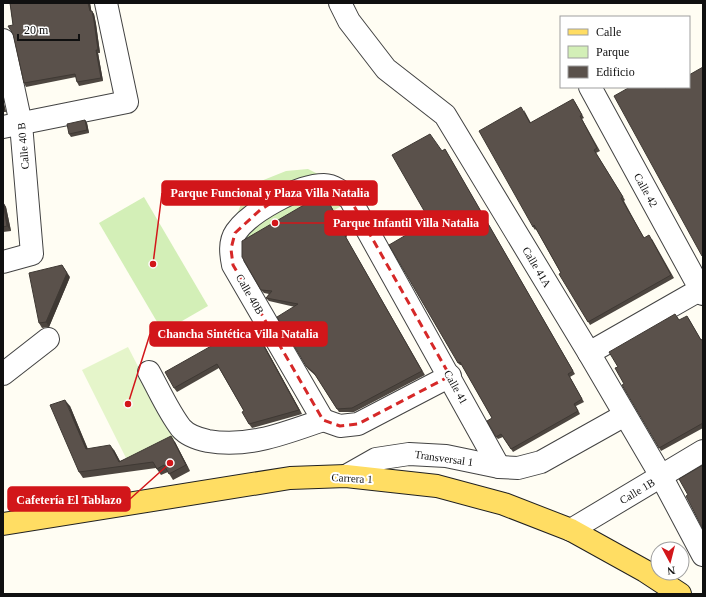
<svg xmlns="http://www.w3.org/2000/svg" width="706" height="597" viewBox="0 0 706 597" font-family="'Times New Roman',serif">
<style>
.green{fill:#d3efb7}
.pitch{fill:#e5f5ca}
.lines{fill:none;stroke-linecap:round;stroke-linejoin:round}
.minor-casing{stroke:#434343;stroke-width:24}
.major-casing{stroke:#212121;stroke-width:24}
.minor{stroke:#fff;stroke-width:22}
.major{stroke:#ffdd63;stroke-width:22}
.wall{fill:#4d4640}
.shaded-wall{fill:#3f3934}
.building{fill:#5a514b;stroke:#3f3934}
.marked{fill:none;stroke:#d62828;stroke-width:3;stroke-dasharray:8 5;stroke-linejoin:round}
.labels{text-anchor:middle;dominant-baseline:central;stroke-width:4;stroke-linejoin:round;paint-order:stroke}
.street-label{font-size:11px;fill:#101010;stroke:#fff}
.leader{fill:none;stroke:#d2161a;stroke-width:1.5}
.callout-dot{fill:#d2161a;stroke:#fff;stroke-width:1.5}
.callout{fill:#d2161a;stroke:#d2161a;stroke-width:1.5}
.callout-label{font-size:12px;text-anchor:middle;font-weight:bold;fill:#fff}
</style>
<rect width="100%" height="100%" fill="#fffdf3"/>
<g class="green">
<path d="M308,169L328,179L343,205L251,260L236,233L238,212L244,196L261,181L286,171Z"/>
<path d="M144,197L208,306L163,332L99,223Z"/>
</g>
<path class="pitch" d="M128,347L175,438L128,462L82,370Z"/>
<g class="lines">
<g class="minor-casing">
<g id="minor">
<path d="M340,3L349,21L386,69L445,115L589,353L661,476L703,555"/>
<path d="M3,40L21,124L32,254L3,262"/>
<path d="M590,87L703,294"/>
<path d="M3,127L127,102L106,3"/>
<path d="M589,353L703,288"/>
<path d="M149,372C159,390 168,411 181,428C188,436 198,439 208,441C249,448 285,433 323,420"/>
<path d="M3,374L48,339"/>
<path d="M323,420L233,265C231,255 229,242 236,232C250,212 298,185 324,185C334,185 343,193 350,199L499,467"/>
<path d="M323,420L340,426L358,424L450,376"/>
<path d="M346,476L376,459L409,454L446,456L499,467L518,468L541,462L625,415"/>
<path d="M571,530L703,451"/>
</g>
</g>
<g class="major-casing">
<path id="major" d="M3,524L290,478L346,476L437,486L504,504L571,530L645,571L680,594"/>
</g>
<use href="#minor" class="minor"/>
<use href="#major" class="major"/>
</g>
<g class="wall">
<path d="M10,3H90L91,11L94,14L96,24L100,53H98L103,81L79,86L77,82L76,77L26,87L24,83L13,25Z"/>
<path d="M3,100L6,112H3Z"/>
<path d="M575,102L584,118L582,119L600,151L596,153L625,200L624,201L644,238L652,239L674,278L590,325L536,229L535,230L533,227L524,110L531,123Z"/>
<path d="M85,120L87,123L89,133L71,137L69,134Z"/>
<path d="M445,149L575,374L570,377L584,402L576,406L580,414L513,452L503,437L498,439L496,437L492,418L462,365H460L458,363L442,151Z"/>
<path d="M324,199L327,204L331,206L347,235L346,238L425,375L354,412H339L316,376L308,369L306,366L295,307L269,301L266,298L269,294L264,293L261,290Z"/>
<path d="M3,202L6,207L11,231L3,232Z"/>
<path d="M70,277L49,327L42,328L39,323Z"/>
<path d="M677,317L679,320L689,319L701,340L703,339V428L661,451L624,384Z"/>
<path d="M250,334H258L302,414L252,428L249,424L244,411L219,368L177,392L174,388Z"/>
<path d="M70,406L88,449L114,450L120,461L175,442L190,471L173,480L168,472L161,475L156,468L83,478L79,472Z"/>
</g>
<g class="shaded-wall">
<path d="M88,3H90L92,14L90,11Z"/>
<path d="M92,11L94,14L96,24L100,53L98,50Z"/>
<path d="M96,50L98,53L103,81L101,78Z"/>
<path d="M3,100L6,112L3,108Z"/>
<path d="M85,120L87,123L89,133L87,130Z"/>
<path d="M3,202L6,207L11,231L7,226Z"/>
<path d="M329,203L347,235L346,238L425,375L344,234Z"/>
<path d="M62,265L70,277L49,327L46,322Z"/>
<path d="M255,330L258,334L302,414L299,410Z"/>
<path d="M65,400L70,406L90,455L86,449Z"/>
<path d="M171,436L175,442L190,471L186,465Z"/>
<path d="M110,445L114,450L123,467L119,462Z"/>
</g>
<g class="building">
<path d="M10,3H88L90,11H92L94,21L98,50H96L101,78L77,82L75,74L24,83L13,34L8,26L13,25Z"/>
<path d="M703,67V256H702L614,96L630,87H664L665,88L667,87H689V75Z"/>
<path d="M573,99L582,115L580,116L597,148L594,150L623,197L621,198L644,238L649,235L671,275L588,322L559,274L561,273L534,225L533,227L479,131L521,107L530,123Z"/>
<path d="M85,120L87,130L69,134L67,124Z"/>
<path d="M430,134L442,151L445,149L573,371L568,374L582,399L574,404L578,411L511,449L501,434L496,437L487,421L492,418L460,362L458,363L389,245L430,221L392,155Z"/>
<path d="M321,195L326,204L329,203L345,232L344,234L422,371L352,408L337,409L314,373L306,366L277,317L298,304L266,298L272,291L261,290L242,257V241Z"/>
<path d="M3,202L7,226L3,227Z"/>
<path d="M62,265L67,273L46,322L39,323L29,273Z"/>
<path d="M675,314L679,320L687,316L701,340L703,339V423L659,448L622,385L624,384L615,368L618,367L609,352Z"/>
<path d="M245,327L249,334L255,330L299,410L249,424L242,412L244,411L217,364L174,388L165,372Z"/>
<path d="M65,400L86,449L110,445L119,462L171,436L186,465L169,474L164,465L157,469L153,462L79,472L50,405Z"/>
<path d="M703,465V529L686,496L688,495L679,479Z"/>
</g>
<path class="marked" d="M324,185L339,190L350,199L450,376L358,424L340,426L323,420L233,265L231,249L235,233L260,210L287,193Z"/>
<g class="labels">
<g class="street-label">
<text transform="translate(23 146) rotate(-95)">Calle 40 B</text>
<text transform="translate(646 190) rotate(61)">Calle 42</text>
<text transform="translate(537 267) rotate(59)">Calle 41A</text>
<text transform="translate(250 294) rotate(60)">Calle 40B</text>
<text transform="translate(456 387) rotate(61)">Calle 41</text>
<text transform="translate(444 458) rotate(8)">Transversal 1</text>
<text transform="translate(352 478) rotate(3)">Carrera 1</text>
<text transform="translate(637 491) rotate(-31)">Calle 1B</text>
</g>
</g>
<path class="leader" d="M153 264L162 193M275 223L325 223M128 404L150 334M170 463L130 499"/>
<g class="callout-dot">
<circle cx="153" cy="264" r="4"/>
<circle cx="275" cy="223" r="4"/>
<circle cx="128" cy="404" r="4"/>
<circle cx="170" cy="463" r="4"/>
</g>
<g class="callout">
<rect x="162" y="181" width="215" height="24" rx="4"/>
<rect x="325" y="211" width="163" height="24" rx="4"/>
<rect x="150" y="322" width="177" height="24" rx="4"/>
<rect x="8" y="487" width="122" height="24" rx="4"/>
</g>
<g class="callout-label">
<text x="270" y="197">Parque Funcional y Plaza Villa Natalia</text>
<text x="406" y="227">Parque Infantil Villa Natalia</text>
<text x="238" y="338">Chancha Sintética Villa Natalia</text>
<text x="69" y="504">Cafetería El Tablazo</text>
</g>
<rect width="706" height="597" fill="none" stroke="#101010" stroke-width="8"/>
<rect x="560" y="16" width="130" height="72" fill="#ffffff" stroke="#9f9f9f"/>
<rect x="568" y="29" width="20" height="6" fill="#ffdd63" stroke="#9f9f9f"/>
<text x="596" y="36" font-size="12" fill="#101010">Calle</text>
<rect x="568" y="46" width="20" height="12" fill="#d3efb7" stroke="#9f9f9f"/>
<text x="596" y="56" font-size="12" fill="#101010">Parque</text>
<rect x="568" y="66" width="20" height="12" fill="#5a514b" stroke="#9f9f9f"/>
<text x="596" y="76" font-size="12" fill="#101010">Edificio</text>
<g transform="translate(670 561) rotate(173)"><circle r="19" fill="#ffffff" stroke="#9f9f9f"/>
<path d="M0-3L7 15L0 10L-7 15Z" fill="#d2161a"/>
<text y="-6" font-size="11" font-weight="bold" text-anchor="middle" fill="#101010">N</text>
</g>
<path d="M18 34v6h61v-6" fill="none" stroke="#101010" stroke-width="2"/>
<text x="24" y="34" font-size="12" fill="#101010" stroke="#ffffff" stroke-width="3" paint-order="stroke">20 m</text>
</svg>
